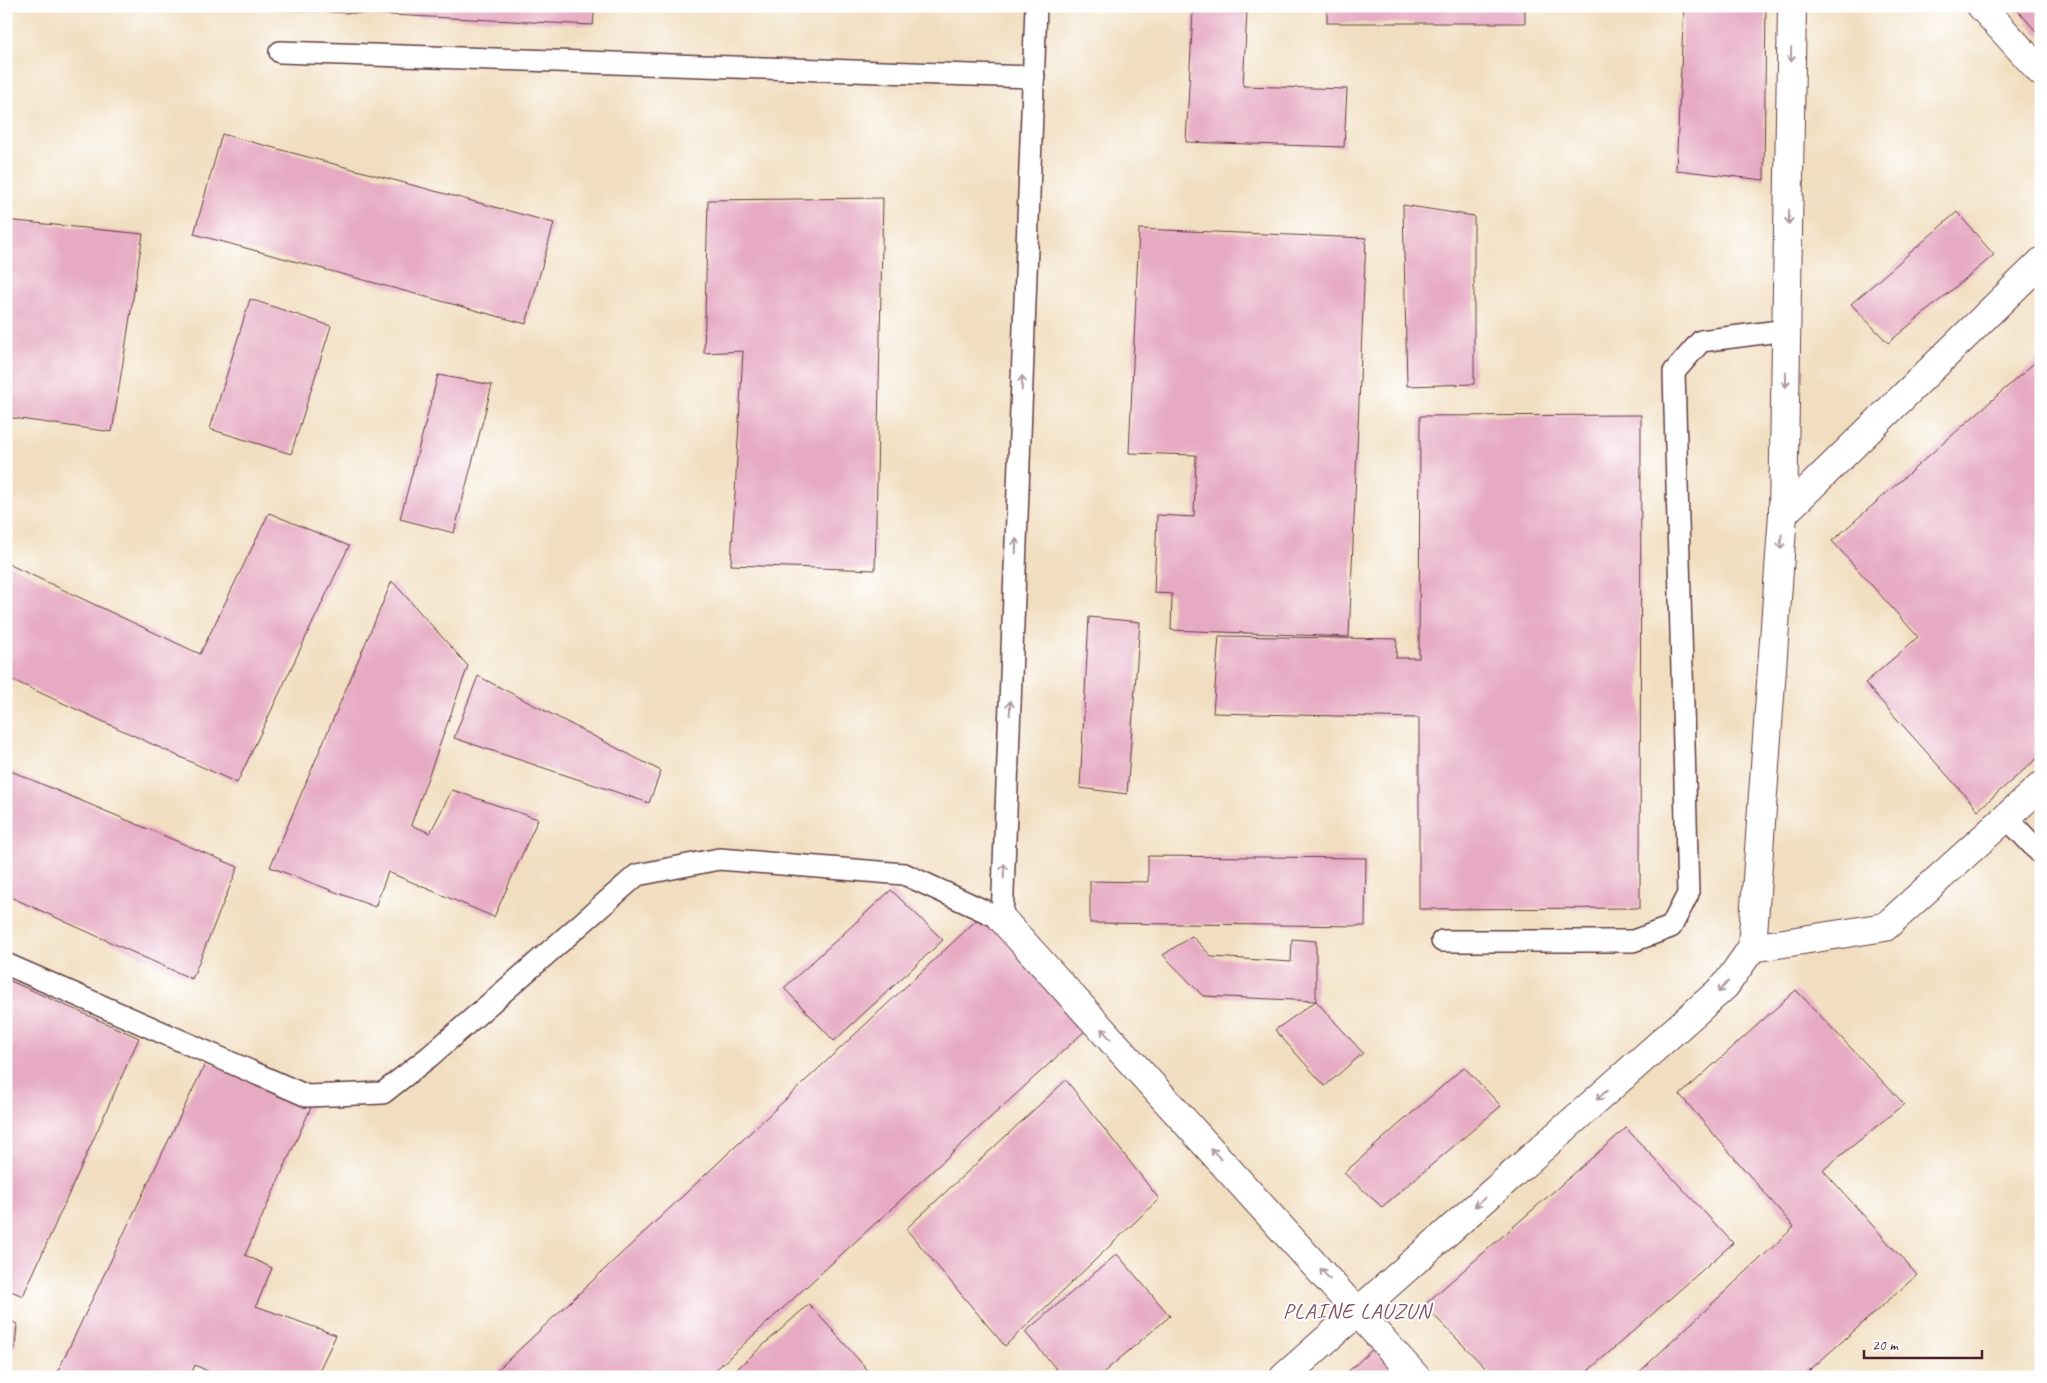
<svg xmlns="http://www.w3.org/2000/svg" width="2047" height="1383" viewBox="0 0 2047 1383" font-family="Caveat,sans-serif">
<style>
.building{fill:#e6aac2}
.lines{fill:none;stroke-linecap:round;stroke-linejoin:round}
.service-casing{stroke:#633c41;stroke-width:24}
.minor-casing{stroke:#633c41;stroke-width:30}
.service{stroke:#fff;stroke-width:21}
.minor{stroke:#fff;stroke-width:28}
.oneway{stroke:#ae9aa0}
.labels{text-anchor:middle;dominant-baseline:central;stroke-width:4;stroke-linejoin:round;paint-order:stroke}
.quarter-label{font-size:22px;letter-spacing:1px;fill:#815060;stroke:#fff}
</style>
<rect width="100%" height="100%" fill="#fff"/>
<filter id="ink" filterUnits="userSpaceOnUse"><feTurbulence type="fractalNoise" baseFrequency=".02" numOctaves="2"/><feDisplacementMap in="SourceGraphic" scale="10" xChannelSelector="R" yChannelSelector="G"/><feConvolveMatrix kernelMatrix="1 2 1 2 8 2 1 2 1" color-interpolation-filters="sRGB"/></filter>
<filter id="wash" filterUnits="userSpaceOnUse"><feTurbulence type="fractalNoise" baseFrequency=".0096" numOctaves="4" result="noise"/><feDisplacementMap in="SourceGraphic" scale="20" xChannelSelector="R" yChannelSelector="G"/><feGaussianBlur stdDeviation="1.12" result="paint"/><feColorMatrix in="noise" values="0 0 0 0 0 0 0 0 0 0 0 0 0 0 0 0 0 1.4 0 .05"/><feComposite in="paint" operator="in"/></filter>
<g filter="url(#wash)">
<rect width="100%" height="100%" fill="#f1dec0"/>
<g id="blocks">
<g class="building">
<path d="M248,6H595L593,25L248,8Z"/>
<rect x="1327" y="6" width="198" height="17"/>
<path d="M1684,6H1766L1764,180L1676,170Z"/>
<path d="M2014,6H2041V37Z"/>
<path d="M1193,11L1247,12L1243,86L1347,89L1344,147L1186,142Z"/>
<path d="M222,134L554,223L526,324L194,234Z"/>
<path d="M883,198L875,570L731,565L743,351L704,353L708,200Z"/>
<path d="M1403,205L1474,216V384L1407,386Z"/>
<path d="M1957,212L1994,255L1888,343L1851,304Z"/>
<path d="M6,220L143,234L112,432L6,417Z"/>
<path d="M1139,229L1366,238L1349,637L1171,630L1172,594L1154,593L1157,515L1194,517L1196,455L1129,453Z"/>
<path d="M250,299L331,326L291,454L210,429Z"/>
<path d="M2041,357V755L1978,810L1865,683L1918,637L1832,541Z"/>
<path d="M438,375L492,385L454,533L400,519Z"/>
<path d="M1641,415L1640,908L1419,909V718L1213,713L1219,636L1397,639L1396,658H1419L1420,416Z"/>
<path d="M269,513L349,546L237,783L6,677V563L200,654Z"/>
<path d="M392,581L468,666L411,825L430,833L452,790L538,819L494,917L388,872L375,907L270,867Z"/>
<path d="M1089,617L1140,622L1127,794L1080,788Z"/>
<path d="M478,676L661,771L649,803L454,738Z"/>
<path d="M6,769L238,867L192,979L6,895Z"/>
<path d="M1148,856L1366,858L1365,926L1090,923V881L1148,882Z"/>
<path d="M891,890L943,940L834,1041L784,988Z"/>
<path d="M982,915L1087,1029L708,1377H490Z"/>
<path d="M1192,936L1212,957L1291,962L1292,939L1316,941V1001L1203,996L1163,955Z"/>
<path d="M6,979L139,1038L23,1296L6,1289Z"/>
<path d="M1796,990L1904,1104L1823,1170L1917,1275L1802,1377H1634L1794,1227L1680,1095Z"/>
<path d="M1316,1001L1363,1053L1325,1086L1275,1030Z"/>
<path d="M207,1060L312,1105L245,1255L272,1268L256,1306L336,1335L316,1377H220L195,1365L190,1377H55Z"/>
<path d="M1464,1067L1501,1106L1382,1207L1344,1173Z"/>
<path d="M1066,1080L1159,1199L1005,1346L906,1229Z"/>
<path d="M1626,1128L1733,1243L1581,1377H1494L1424,1305Z"/>
<path d="M1117,1254L1170,1316L1098,1377H1063L1025,1332Z"/>
<path d="M809,1304L874,1377H728Z"/>
<path d="M6,1319L17,1324L15,1347L6,1358Z"/>
<path d="M1383,1340L1416,1377H1342Z"/>
</g>
</g>
</g>
<g filter="url(#ink)">
<use href="#blocks" fill-opacity="0" stroke="#633c41" stroke-width="1"/>
<g class="lines">
<g class="service-casing">
<g id="service">
<path d="M280,52L1034,77"/>
<path d="M2006,817L2041,854"/>
<path d="M1442,941H1633L1671,927L1688,894L1674,372L1701,341L1787,330"/>
<path d="M6,964L307,1096L383,1093L430,1056L637,875L719,859L904,874L1002,919L1036,6"/>
</g>
</g>
<g class="minor-casing">
<g id="minor">
<path d="M1981,6L2041,72"/>
<path d="M1783,514L2041,262"/>
<path d="M1002,919L1416,1377"/>
<path d="M1752,948L1885,927L2041,786"/>
<path d="M1284,1377L1725,986L1752,948L1783,514L1792,6"/>
</g>
</g>
<use href="#service" class="service"/>
<use href="#minor" class="minor"/>
</g>
<defs><path id="oneway-shaft" d="M-6 0H5M1.5-3L5.5 0L1.5 3" fill="none" stroke-width="1.6" stroke-linecap="round" stroke-linejoin="round" transform="scale(1.25)"/></defs>
<g class="oneway">
<use href="#oneway-shaft" transform="translate(1791 55) rotate(91)"/>
<use href="#oneway-shaft" transform="translate(1789 217) rotate(91)"/>
<use href="#oneway-shaft" transform="translate(1786 380) rotate(91)"/>
<use href="#oneway-shaft" transform="translate(1022 383) rotate(-88)"/>
<use href="#oneway-shaft" transform="translate(1781 542) rotate(94)"/>
<use href="#oneway-shaft" transform="translate(1016 546) rotate(-88)"/>
<use href="#oneway-shaft" transform="translate(1010 708) rotate(-88)"/>
<use href="#oneway-shaft" transform="translate(1004 871) rotate(-88)"/>
<use href="#oneway-shaft" transform="translate(1723 987) rotate(133)"/>
<use href="#oneway-shaft" transform="translate(1106 1034) rotate(-132)"/>
<use href="#oneway-shaft" transform="translate(1602 1095) rotate(139)"/>
<use href="#oneway-shaft" transform="translate(1216 1154) rotate(-132)"/>
<use href="#oneway-shaft" transform="translate(1480 1202) rotate(139)"/>
<use href="#oneway-shaft" transform="translate(1325 1274) rotate(-132)"/>
</g>
</g>
<g class="labels">
<g class="quarter-label">
<text x="1357" y="1311">PLAINE LAUZUN</text>
</g>
</g>
<rect width="2047" height="1383" fill="none" stroke="#fff" stroke-width="25"/>
<path d="M1864 1350v8h118v-8" fill="none" stroke="#4a1f2b" stroke-width="2.5"/>
<text x="1872" y="1350" font-size="15" fill="#4a1f2b" stroke="#ffffff" stroke-width="4" paint-order="stroke">20 m</text>
</svg>
